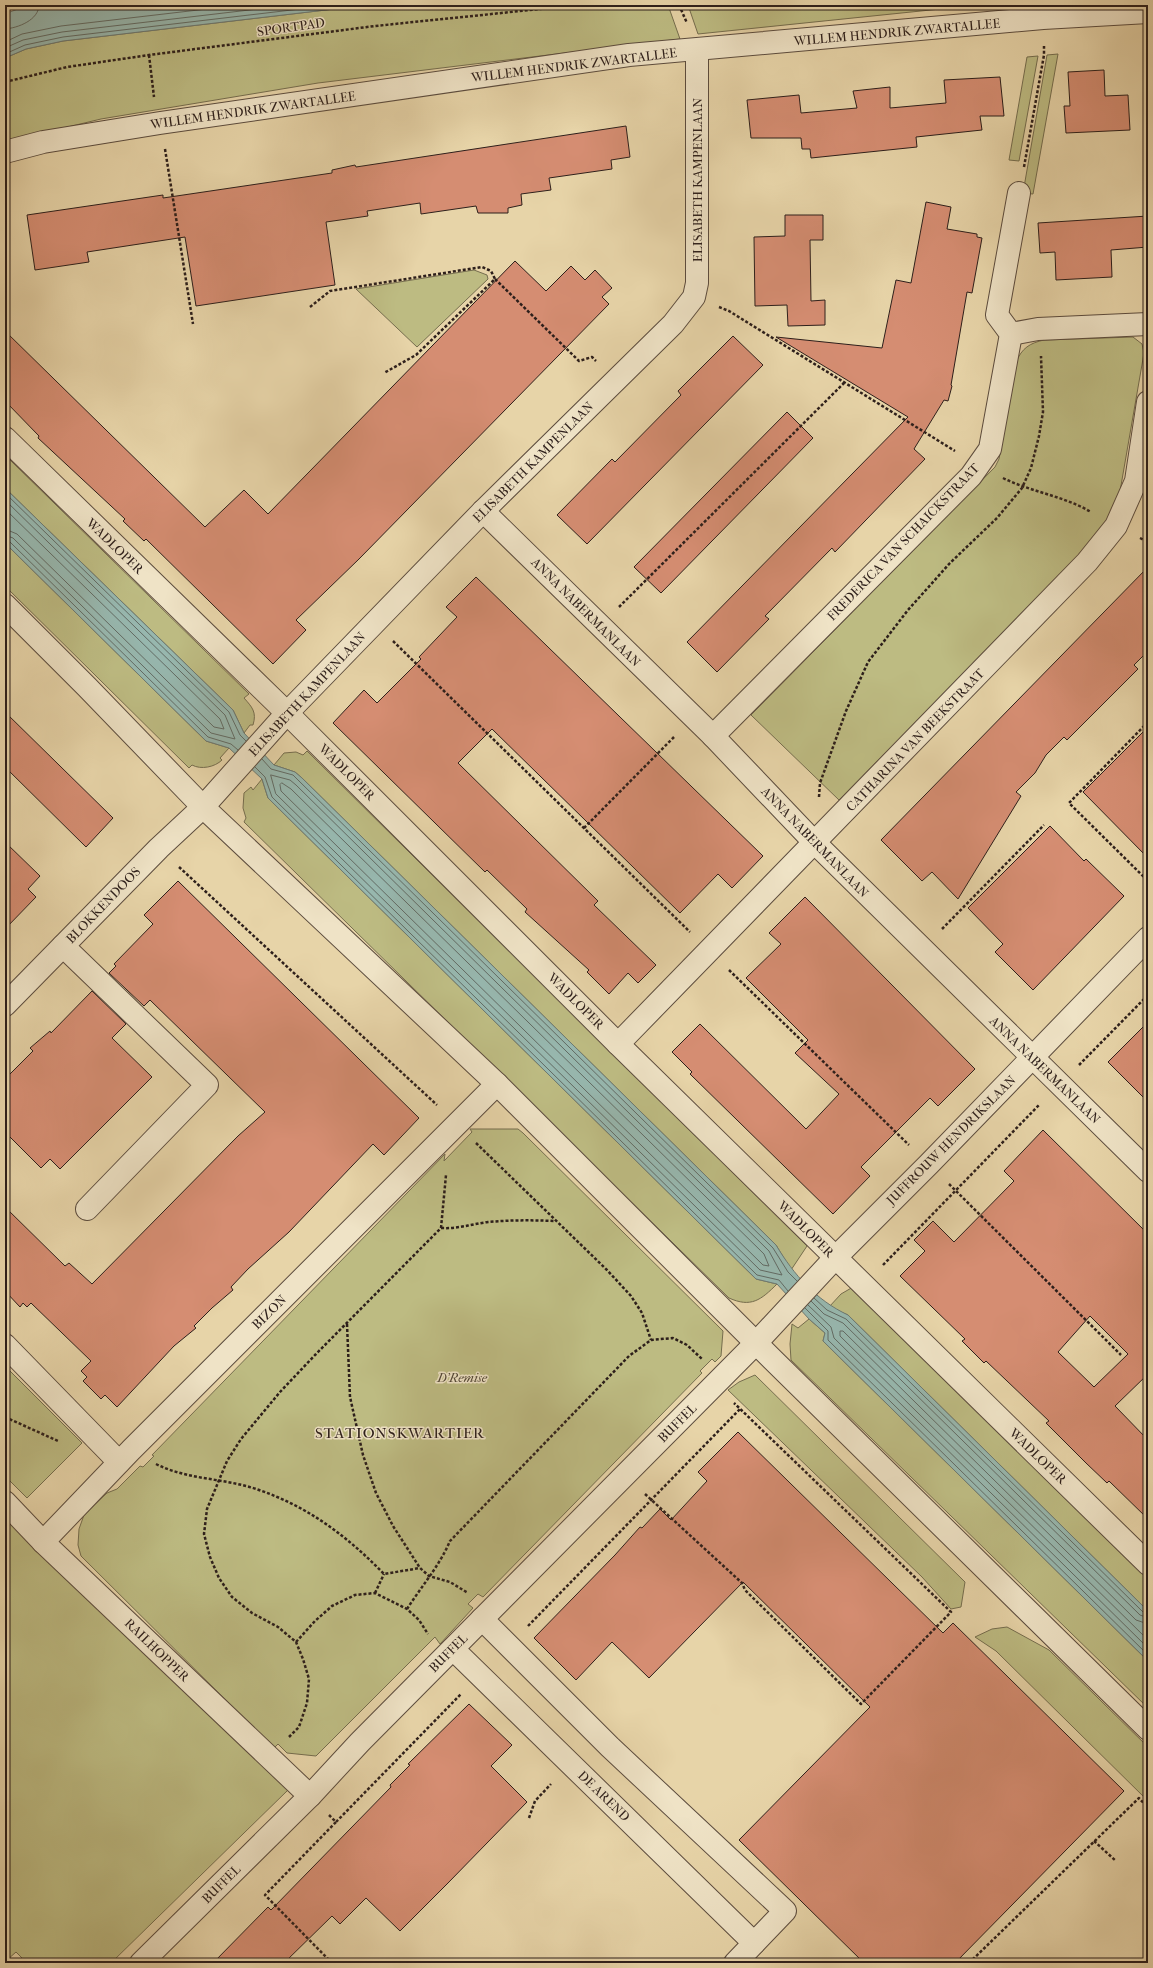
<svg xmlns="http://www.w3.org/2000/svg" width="1153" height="1968" viewBox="0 0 1153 1968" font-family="'IM FELL French Canon',serif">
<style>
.green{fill:#bdbb82;stroke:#756d4e}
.water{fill:#97b7ae;stroke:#6d7a73}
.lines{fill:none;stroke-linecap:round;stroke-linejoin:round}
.shore{stroke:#626b64;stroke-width:1}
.building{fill:#d58d72;stroke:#2d1f1b;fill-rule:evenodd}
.minor-casing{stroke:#5c4c3e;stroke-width:24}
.path{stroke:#2d1f1b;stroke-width:2.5;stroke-dasharray:3 2;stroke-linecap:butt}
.minor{stroke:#efe3c6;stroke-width:22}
.labels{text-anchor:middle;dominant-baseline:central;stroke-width:3;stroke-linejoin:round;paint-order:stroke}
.street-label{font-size:13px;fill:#2d1f1b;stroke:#efe3c6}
.park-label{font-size:13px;font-style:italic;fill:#514635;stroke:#efe3c6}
.quarter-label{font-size:15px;letter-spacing:1px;fill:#2d1f1b;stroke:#efe3c6}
</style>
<rect width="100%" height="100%" fill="#e7d4a8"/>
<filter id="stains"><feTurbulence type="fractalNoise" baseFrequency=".005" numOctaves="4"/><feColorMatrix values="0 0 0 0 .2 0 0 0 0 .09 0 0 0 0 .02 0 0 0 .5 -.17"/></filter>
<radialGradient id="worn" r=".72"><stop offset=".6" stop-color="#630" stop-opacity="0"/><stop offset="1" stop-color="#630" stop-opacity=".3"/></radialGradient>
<g class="green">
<path d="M368,5H668L680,39L318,83L101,119L5,142V58L26,49L63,41Z"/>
<path d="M688,5H979L698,34Z"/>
<path d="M1058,54L1033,194L1023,193L1047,55Z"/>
<path d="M1038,56L1019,161L1009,160L1027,57Z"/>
<path d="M474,270L487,275L488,279L417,347L356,289Z"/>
<path d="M1133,337L1142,344L1144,353L1119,497L1108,527L839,800L751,715L995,467L999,459L1016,362C1022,348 1030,343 1044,340Z"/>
<path d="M5,455L249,694L244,698C252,707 257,712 253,725H250L244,733L233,710L5,488Z"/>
<path d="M5,543L206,741L229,748L220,758L222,760C215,767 201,770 192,765L189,768L5,586Z"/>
<path d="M307,751L807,1246L791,1270L776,1245L302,778L295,772L274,765L284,753L296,752L303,755Z"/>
<path d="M262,779L268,798L756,1279L777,1284C761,1300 751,1308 729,1298L244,822L246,818L243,808L244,793L251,787L253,790Z"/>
<path d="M470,1129H518L523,1133L723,1331L721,1356L715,1362L712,1359L700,1371L702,1373L483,1597L478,1594L468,1604L473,1608L440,1644L435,1637L316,1756L287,1753L278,1744L274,1748L81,1556L78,1545L79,1529L84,1515L107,1493L117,1489L140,1466L143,1467L154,1456L152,1455L445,1154L444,1161L472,1132Z"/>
<path d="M853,1287L1148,1576V1611L848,1315L829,1307L841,1294Z"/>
<path d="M809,1319L825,1333L823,1341L1148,1661V1708L791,1360L790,1344L792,1324L798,1328Z"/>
<path d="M5,1366L82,1443L27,1498L5,1476Z"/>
<path d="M755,1375L965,1582L961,1607L951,1609L922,1577L728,1390L739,1382Z"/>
<path d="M5,1516L288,1790L111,1963H27L16,1952L7,1960L5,1958Z"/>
<path d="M1007,1627L1049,1650L1148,1747V1801L996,1651L975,1637L992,1629Z"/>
</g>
<g class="water">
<path d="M28,5H368L63,41L26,49L5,58V14Z"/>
<path d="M5,488L233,710L244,733L274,765L295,772L302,778L776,1245C794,1275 816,1300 848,1315L1148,1611V1661L823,1341L825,1333L809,1319L777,1284L756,1279L268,798L262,779L229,748L206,741L5,543Z"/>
</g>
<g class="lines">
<g class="shore">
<path d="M5,29C18,28 39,20 39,5"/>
<path d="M5,42L22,34L61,26L241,5"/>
<path d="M5,48L23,40L62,32L292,5"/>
<path d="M5,54L25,45L63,37L334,5"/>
<path d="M5,493L229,712L240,735L246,741"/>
<path d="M5,500L225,715L235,739L211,733L13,538L5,535"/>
<path d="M5,509L220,719L224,729L214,727L17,534L5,529"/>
<path d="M5,540L10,542L208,737L231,744L238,750"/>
<path d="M262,759L271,769L293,775L299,781L773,1248L788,1272L797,1281"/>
<path d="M255,767L265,777L272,797L757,1275L779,1280L788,1291"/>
<path d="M271,775L290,780L296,785L769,1251L782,1275L760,1270L276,794Z"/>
<path d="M282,783L291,789L764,1254L769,1266L763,1265L281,791L280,785Z"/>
<path d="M814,1298L827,1310L846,1319L1143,1612L1148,1613"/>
<path d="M811,1301L824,1314L843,1323L1140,1615L1148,1618"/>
<path d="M808,1305L831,1327L834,1338L1148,1648"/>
<path d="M805,1308L828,1331V1340L1148,1655"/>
<path d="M1148,1624L1136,1620L843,1331H840V1336L1148,1640"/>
</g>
</g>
<g class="building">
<path d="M1104,70L1105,96L1128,95L1130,130L1066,133L1064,106H1070L1068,72Z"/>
<path d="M1000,77L1004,116H980L982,130L916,137L917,147L811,158L810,149H802L801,138H751L747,100L799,95L801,113L857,108L853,91L890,87V108L946,103L944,80Z"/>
<path d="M626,126L630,157L611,160L612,169L549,178L551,190L521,194L522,205L508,208V213H478L476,206L421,214L420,203L367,211L368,216L326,222L335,285L196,306L185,237L87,252L89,262L35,270L27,215L163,195V198L332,173V170L355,165L356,167Z"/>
<path d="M926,202L951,207L947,229L977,234V237L982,238L972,293L967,292L951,385L952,386L948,401L944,400L914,449L925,459L835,552L832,548L765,616L769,619L717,672L687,642L908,417L776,337L882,348L896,280L911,283Z"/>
<path d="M785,215H823V240H810L811,301L825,300V325L788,326L787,305L755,306L754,237L785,236Z"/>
<path d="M1148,216V247L1111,250L1112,277L1056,280L1055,252L1040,253L1038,223Z"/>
<path d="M515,261L546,291L571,266L585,280L595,270L612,288L602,297L609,304L359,559L296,620L306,630L273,664L146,539L144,541L123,521L125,519L38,438L39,436L5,401V331L205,527L244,490L268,514Z"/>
<path d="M733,336L763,365L587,544L557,515L612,459L615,462L681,395L678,391Z"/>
<path d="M787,412L813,438L661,593L634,567Z"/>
<path d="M1148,567V651L1134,665L1138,669L1067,740L1064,737L1046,755L1035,773L1016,792L1021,796L958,899L932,872L922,881L881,840Z"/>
<path d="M476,577L763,856L732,888L718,874L680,913L492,729L458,763L598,901L594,905L656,965L638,983L628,973L609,994L587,972L589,970L525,912L527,909L487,870L485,872L333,723L364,690L377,703L421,659L419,657L457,617L446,607Z"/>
<path d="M5,712L113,818L86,847L5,767Z"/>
<path d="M1148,727V858L1083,792Z"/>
<path d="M1050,826L1084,861L1086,859L1124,896L1033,990L995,952L1003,944L968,908Z"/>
<path d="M5,842L40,876L28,889L36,897L5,929Z"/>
<path d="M178,881L419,1118L384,1155L373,1144L289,1232L248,1269L231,1287L233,1290L212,1308L194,1326L196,1328L174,1346L117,1407L105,1395L101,1399L83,1381L87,1377L81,1371L91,1361L31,1303L27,1307L23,1303L20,1307L5,1291V1207L65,1266L69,1263L92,1284L238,1136L265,1112L150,1000L144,1006L109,973L116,966L114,964L153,924L144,915Z"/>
<path d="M805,897L975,1069L938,1106L930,1098L861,1167L870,1176L833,1214L690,1074L692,1072L672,1052L700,1024L806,1129L839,1094L795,1053L808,1040L746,978L781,944L769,933Z"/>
<path d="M92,991L126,1024L112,1038L152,1077L60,1169L50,1159L41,1168L5,1132V1079L33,1051L30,1048L50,1031L51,1033Z"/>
<path d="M1148,1022V1102L1108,1062Z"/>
<path d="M1043,1130L1148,1234V1374L1115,1406L1148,1440V1519L1109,1481L1107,1483L1086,1463L1046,1423L1049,1421L986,1361L984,1363L962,1341L965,1339L900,1276L925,1251L914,1240L933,1221L954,1242L1014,1181L1004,1171ZM1090,1316L1128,1354L1094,1387L1058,1352Z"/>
<path d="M738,1432L943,1633L953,1623L1124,1791L955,1963H864L739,1840L870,1707L743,1582L649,1678L612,1642L576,1680L534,1638L615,1555L640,1527L642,1528L660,1509L671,1520L707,1481L698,1472Z"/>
<path d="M469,1704L512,1745L491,1766L527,1802L448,1883L400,1931L366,1898L340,1924L332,1916L284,1963H213L268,1907L271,1910L391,1787L390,1785L410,1765L408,1764Z"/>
</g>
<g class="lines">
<g class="minor-casing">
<g id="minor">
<path d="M5,152L43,142L160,123L629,55L1043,18L1148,12"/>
<path d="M1011,334L1038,329L1148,324"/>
<path d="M5,438L287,713L618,1044L1148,1564"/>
<path d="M483,511L713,736L815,843L1148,1171"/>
<path d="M5,605L87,687L203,807L497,1084L772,1359L1148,1729"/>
<path d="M713,736L971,476L990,449L1011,334L997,315L1019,193"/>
<path d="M63,946L207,1085L87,1209"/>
<path d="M5,1005L159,848L203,807L287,713L483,511L673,324L694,297L697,283V50"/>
<path d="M618,1044L1087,562L1116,526L1136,481L1148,402"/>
<path d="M5,1345L119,1462"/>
<path d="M5,1502L43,1542L310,1796"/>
<path d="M43,1542L131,1450L497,1084"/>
<path d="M482,1619L610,1747L785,1911L735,1963"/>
<path d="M453,1649L754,1943"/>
<path d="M141,1963L310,1796L360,1742L756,1343L835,1258L929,1164L1148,938"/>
</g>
</g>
<g class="path">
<path d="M679,5L687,23"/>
<path d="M149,55L154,97"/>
<path d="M5,82L67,67L149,55L375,26L579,5"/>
<path d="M165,149L193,324"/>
<path d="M1024,167L1044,55V46"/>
<path d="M495,279L579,361L592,357L596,361"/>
<path d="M310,307L330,291L482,267L491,271L495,279L416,355L384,373"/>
<path d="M719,307L729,311L955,451"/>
<path d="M1003,478C1031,492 1064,496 1091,512"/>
<path d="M1140,538L1148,542"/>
<path d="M619,607L844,383"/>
<path d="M393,641L690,932"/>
<path d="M1148,722L1069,803L1148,881"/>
<path d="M819,797L820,783L846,711L868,662L908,610L950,563L997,518L1022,488L1031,468L1039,436L1043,412L1041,356"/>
<path d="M584,828L675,736"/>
<path d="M179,867L437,1105"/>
<path d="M942,929L1044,825"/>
<path d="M729,970L909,1145"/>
<path d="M1079,1065L1148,995"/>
<path d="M476,1143L607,1270L631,1296L642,1313L651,1340"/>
<path d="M949,1184L1121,1355"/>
<path d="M441,1228C458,1229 472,1224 488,1222C510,1220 532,1220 554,1221"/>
<path d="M883,1265L1040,1104"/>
<path d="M347,1324L350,1397L363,1455L376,1493L393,1526L420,1568L429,1576L450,1582L468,1593"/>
<path d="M5,1417L58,1441"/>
<path d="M156,1464C187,1480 226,1478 259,1490C309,1507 348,1537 384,1574L420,1568"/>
<path d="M645,1494L742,1583L745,1590L861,1704L951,1612L734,1403"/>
<path d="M375,1593L384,1574"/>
<path d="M407,1609C421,1587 440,1565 450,1541L629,1356L651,1340L673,1338L687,1345L702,1359"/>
<path d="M528,1626L740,1409"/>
<path d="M296,1642L315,1621L332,1606L355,1595L375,1593L407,1609L419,1620L428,1634"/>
<path d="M289,1737L299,1727L307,1703L309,1679L303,1659L296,1642L278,1627L252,1613L232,1597L219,1578L210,1557L204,1534L207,1509L227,1461L241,1439L280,1392L315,1355L441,1228L446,1175"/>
<path d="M329,1815L336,1822L265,1895L332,1963"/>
<path d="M529,1818L535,1801L551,1784"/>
<path d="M336,1822L461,1694"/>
<path d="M1094,1841L1116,1861"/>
<path d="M15,1963L17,1961L19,1963"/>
<path d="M969,1963L1139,1798L1148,1808"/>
</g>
<use href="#minor" class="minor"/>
</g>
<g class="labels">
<g class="street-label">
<text transform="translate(291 27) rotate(-8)">SPORTPAD</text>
<text transform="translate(897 32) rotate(-5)">WILLEM HENDRIK ZWARTALLEE</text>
<text transform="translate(574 65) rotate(-7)">WILLEM HENDRIK ZWARTALLEE</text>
<text transform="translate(253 110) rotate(-8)">WILLEM HENDRIK ZWARTALLEE</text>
<text transform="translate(697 180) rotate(-90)">ELISABETH KAMPENLAAN</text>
<text transform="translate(533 462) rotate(-45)">ELISABETH KAMPENLAAN</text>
<text transform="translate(903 542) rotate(-46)">FREDERICA VAN SCHAICKSTRAAT</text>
<text transform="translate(115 546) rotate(44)">WADLOPER</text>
<text transform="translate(586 612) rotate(45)">ANNA NABERMANLAAN</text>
<text transform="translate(307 694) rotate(-47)">ELISABETH KAMPENLAAN</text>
<text transform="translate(915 740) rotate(-46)">CATHARINA VAN BEEKSTRAAT</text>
<text transform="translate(347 772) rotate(45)">WADLOPER</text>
<text transform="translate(815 842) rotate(46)">ANNA NABERMANLAAN</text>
<text transform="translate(103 905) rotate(-46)">BLOKKENDOOS</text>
<text transform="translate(576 1001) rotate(45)">WADLOPER</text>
<text transform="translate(1045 1070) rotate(44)">ANNA NABERMANLAAN</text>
<text transform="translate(951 1140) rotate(-45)">JUFFROUW HENDRIKSLAAN</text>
<text transform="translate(806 1229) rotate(45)">WADLOPER</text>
<text transform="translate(269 1312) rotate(-45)">BIZON</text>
<text transform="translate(677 1423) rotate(-45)">BUFFEL</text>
<text transform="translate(1038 1456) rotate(44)">WADLOPER</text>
<text transform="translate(157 1650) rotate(44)">RAILHOPPER</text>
<text transform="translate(448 1653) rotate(-45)">BUFFEL</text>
<text transform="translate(604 1796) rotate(44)">DE AREND</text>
<text transform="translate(221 1884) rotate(-45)">BUFFEL</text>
</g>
<g class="park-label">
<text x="462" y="1377">D'Remise</text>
</g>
<g class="quarter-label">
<text x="400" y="1433">STATIONSKWARTIER</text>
</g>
</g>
<rect width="1153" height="1968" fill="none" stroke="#e7d4a8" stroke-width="20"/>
<rect x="6" y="6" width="1141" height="1956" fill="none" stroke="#2d1f1b" stroke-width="2"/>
<rect x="10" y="10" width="1133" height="1948" fill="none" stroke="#2d1f1b"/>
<rect width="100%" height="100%" filter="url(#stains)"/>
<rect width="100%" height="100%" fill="url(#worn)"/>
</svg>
